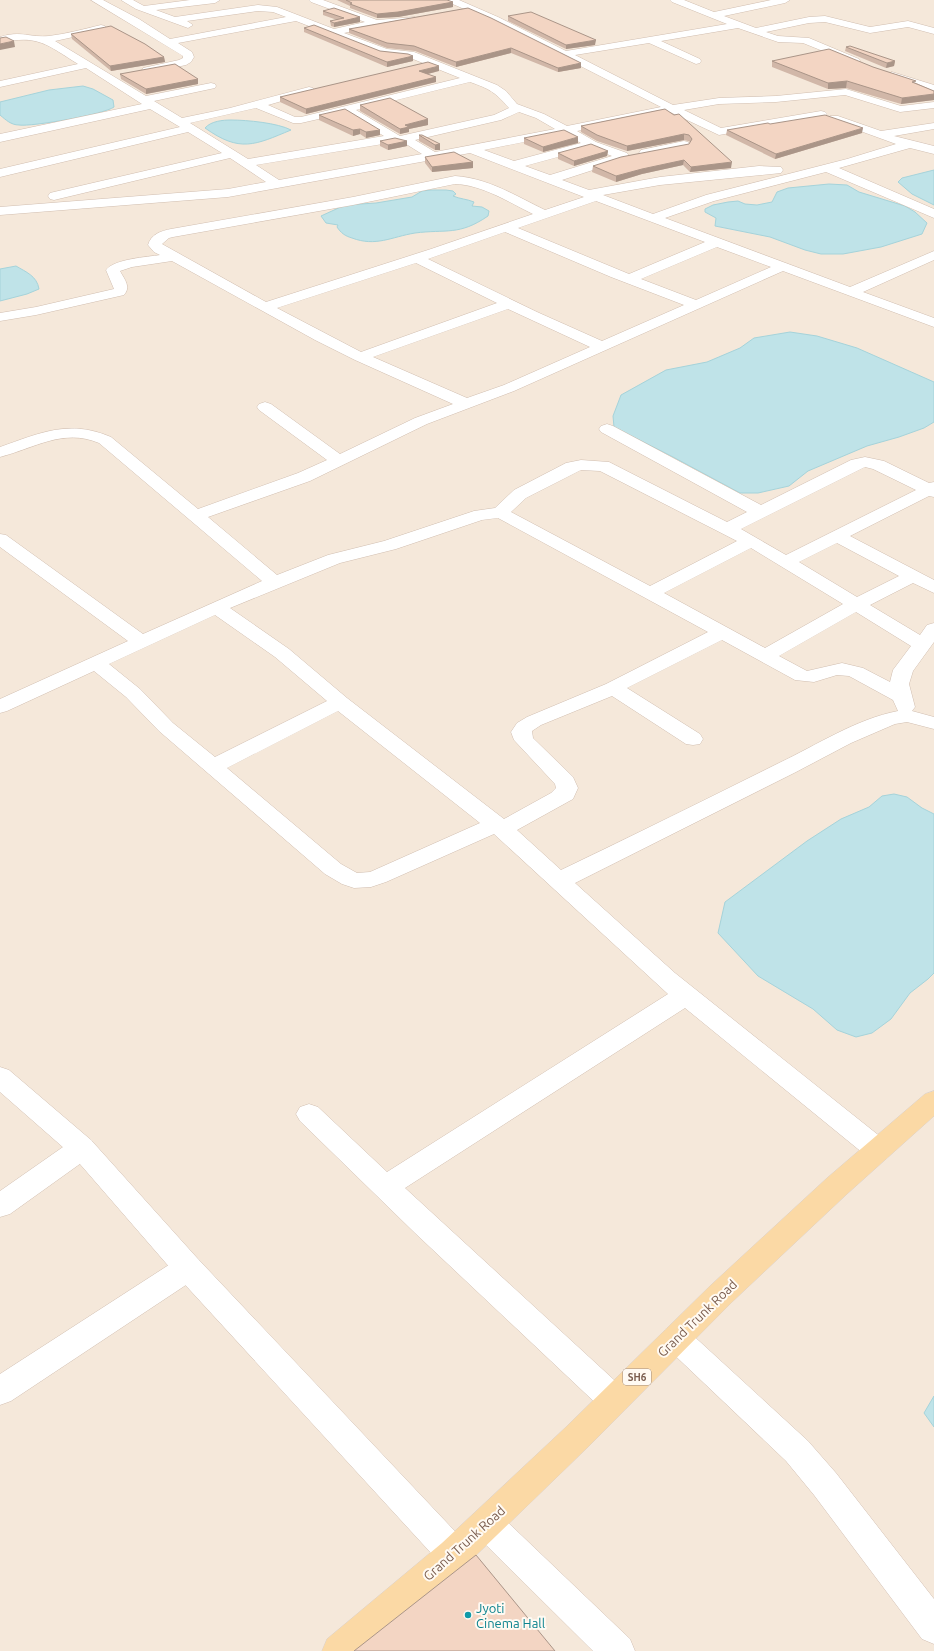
<svg xmlns="http://www.w3.org/2000/svg" width="934" height="1651" viewBox="0 0 934 1651" font-family="Ubuntu,sans-serif">
<style>
.residential{fill:#f5e8da}
.water{fill:#bfe3e8;stroke:#a5d3da}
.lines{fill:none;stroke-linecap:round;stroke-linejoin:round}
.minor-casing{stroke:#d1beb0;stroke-width:1}
.tertiary-casing{stroke:#d1beb0;stroke-width:1}
.primary-casing{stroke:#dad1cd;stroke-width:1}
.minor{fill:#fff;fill-rule:evenodd}
.tertiary{fill:#fff;fill-rule:evenodd}
.primary{fill:#fbd9a5;fill-rule:evenodd}
.wall{fill:#d1b7a8}
.shaded-wall{fill:#aa9588}
.building{fill:#f3d5c3;stroke:#aa9588}
.culture-dot{fill:#0f9aa8;stroke:#fffaf3;stroke-width:1.5}
.labels{text-anchor:middle;dominant-baseline:central;stroke-width:4;stroke-linejoin:round;paint-order:stroke}
.shield{fill:#fffaf3;stroke:#a28b7f;stroke-width:1}
.shield-label{font-size:10px;font-weight:bold;fill:#7a5c4d}
.near-street-label{font-size:13px;fill:#7a5c4d;stroke:#fffaf3}
.near-culture-label{font-size:13px;fill:#0d838f;stroke:#fffaf3;text-anchor:start}
</style>
<rect width="100%" height="100%" fill="#fdf6ec"/>
<rect class="residential" x="0" y="0" width="934" height="1651"/>
<g class="water">
<path d="M83,86L93,89L113,100L114,107C105,114 32,127 19,125C11,125 6,120 0,115V102L49,90Z"/>
<path d="M231,120C247,120 278,123 291,130C255,145 240,153 205,128C211,121 223,120 231,120Z"/>
<path d="M934,170V205L912,194L898,182L902,178Z"/>
<path d="M829,184L847,185L859,192L905,206L915,212L927,223L922,234L881,247L843,254H821L805,250L770,237L715,226L716,218L705,212V209L713,205L728,202L738,201L745,204L757,205L772,202L777,192L788,188Z"/>
<path d="M431,190H446L453,191L456,194L453,196C460,199 467,199 474,202L472,206L482,207L489,211L488,216C459,236 446,229 415,233C391,237 376,247 352,238C345,236 341,233 337,227L338,225L326,223L321,216L345,205L376,203L412,197L422,191Z"/>
<path d="M16,266C26,272 37,276 39,289L27,294L0,301V269Z"/>
<path d="M790,332L817,336L857,348L934,382V422L924,428L899,437L867,446L808,471L789,486L758,493H740L673,457L614,427L613,416L621,395L666,370L707,362L740,348L754,338Z"/>
<path d="M894,794L907,797L922,808L934,814V973L928,979L910,993L891,1019L872,1033L856,1037L837,1030L813,1009L758,976L718,933L725,902L807,841L841,819L869,807L882,796Z"/>
<path d="M934,1396V1427L924,1413Z"/>
</g>
<g class="lines">
<g class="minor-casing">
<g id="minor">
<path d="M91,0H103L139,19L170,39L286,17L273,12L258,11L187,21L193,25L188,28L136,9L121,0H133L144,6L190,0H220L215,3L156,10L175,17L258,5L277,7L334,29L365,22L311,2L309,0H323L377,20L415,17L417,19L415,21L391,26H376L344,33L387,49L414,52L497,85L506,91L517,104L544,114L567,126L661,107L492,21L448,2L446,0H459L498,17L566,51L727,24L672,2L670,0H684L714,12L771,0H790L785,3L724,16L756,28L809,17L825,16L870,27L908,21L934,28V34L908,27L870,33L825,22L809,23L766,32L778,36L809,38L859,59L860,61L859,63L855,64L803,43L778,42L738,28L661,41L700,59L701,61L700,63L696,64L649,43L575,55L673,105L719,98L776,96L846,89L901,106L934,102V108L900,112L845,95L776,102L719,104L684,110L721,128L821,111L825,112L827,114L825,116L821,117L719,135L670,112L577,131L596,142L627,153L629,156L627,159L562,180L589,190L660,177L759,166L781,167L783,170L781,173L660,185L603,195L653,214L706,195L847,159L896,144L830,120L828,118L830,116H838L881,131L934,123V129L894,136L934,146V154L910,148L839,168L934,209V218L826,172L714,201L665,218L850,287L934,251V260L863,292L934,318V327L783,271L514,391L427,424L310,481L208,517L277,575L328,555L384,541L474,511L495,508L514,490L566,463L581,460L609,462L727,522L747,512L601,432L599,429L601,426L607,424L613,426L761,505L851,460L865,457L884,461L929,483L934,482V497L929,496L850,536L934,580V593L913,583L870,605L920,635L927,625L934,623V642L913,671L909,684L915,707L912,711L934,717V729L907,722L895,724L851,743L796,772L575,883L675,973L887,1142L891,1150L887,1158L878,1161L869,1158L685,1008L405,1188L625,1390L629,1400L625,1410L614,1414L603,1410L415,1233L300,1121L296,1114L300,1107L309,1104L318,1107L387,1172L668,994L494,834L386,882L371,887L354,888L342,884L325,874L159,731L126,697L94,671L7,711L0,713V699L128,641L0,547V534L6,535L143,634L262,581L99,443C63,428 35,448 0,457V447C40,433 69,419 111,437L198,509L298,473L327,460L259,410L257,407L259,404L265,402L271,404L340,454L415,418L453,404L355,360L315,340L172,261L132,267L120,271C125,280 131,287 124,295L36,315L0,321V313L36,307L114,289L106,270C114,259 147,257 160,255L154,252L148,245C151,234 161,231 171,229L353,197L455,176C488,178 516,196 545,210L584,197L470,153L228,197L0,215V207L228,189L266,182L230,158L54,200L50,199L48,196L50,193L54,192L222,153L188,132L0,177V169L180,127L150,109L0,142V134L142,104L86,68L0,87V81L78,64C47,45 38,34 0,43V37C20,30 31,38 49,36C66,34 84,29 101,25L105,26L106,28L105,30L55,41L146,96L211,83L215,84L216,86L215,88L154,101L182,118L230,108L309,87L313,88L314,90L313,92L268,105L295,117H301L460,78L408,57L381,54L296,21L178,43L192,52L194,57L191,62L186,65L147,73L143,72L142,70L143,68L179,60L183,58V56ZM470,82C490,89 495,92 509,108L494,115L400,136L356,110ZM256,108L293,123H301L345,113L384,136L248,159L190,123ZM519,112L536,118L555,129L435,152L415,140L501,120ZM564,134L581,143L514,161L484,150ZM395,142L406,144L422,154L279,180L256,165ZM591,148L612,156L550,175L525,166ZM455,184C483,185 508,202 533,214L431,249L266,302L162,244L169,238L173,237L353,205ZM596,201L705,242L629,274L518,228ZM505,232L611,277L684,305L602,341L537,312L428,259ZM717,247L771,267L696,300L641,279ZM416,263L497,303L361,352L277,308ZM508,309L590,347L504,385L467,398L373,357ZM865,467L873,469L916,490L786,555L741,529ZM581,470L600,471L737,541L650,586L511,512L526,498ZM498,518L708,632L606,684L527,717L517,723L511,732L514,740L555,784L556,788L551,793L504,819L347,698L289,649L230,608L340,563L396,549L482,520ZM837,543L899,576L857,597L799,562ZM751,548L843,604L765,648L664,593ZM856,612L911,646L893,670L890,682L863,668L842,663L807,671L779,656ZM215,615L275,657L327,701L215,757L173,723L140,689L109,664ZM722,640L795,680L814,682L837,675L849,676L893,700L898,711C856,719 817,745 779,763C707,799 634,835 561,870L517,830L573,799L578,788L573,777L533,738L532,731L541,725L612,696L686,744L693,745L700,744L703,739L700,734L627,688ZM338,711L480,823L370,872L357,873L341,864L227,768Z"/>
<path d="M892,72L934,85V92L888,77L887,75Z"/>
<path d="M684,141L688,142L690,145L688,148L645,157L641,156L639,153L641,150Z"/>
<path d="M82,1137L91,1140L95,1148L91,1156L10,1214L0,1217V1191L73,1140Z"/>
<path d="M188,1256L198,1259L202,1268L198,1277L11,1401L0,1405V1374L178,1259Z"/>
<path d="M676,1325L686,1329L808,1441L836,1473L934,1599V1644L922,1639L814,1495L786,1461L666,1347L661,1338L666,1329Z"/>
<path d="M487,1508L498,1513L630,1639L635,1651H593L476,1535L471,1524L476,1513Z"/>
</g>
</g>
<g class="tertiary-casing">
<path id="tertiary" d="M0,1067L9,1070L91,1140L198,1259L466,1543L470,1554L466,1565L454,1570L442,1565L178,1277L73,1156L0,1092Z"/>
</g>
<g class="primary-casing">
<path id="primary" d="M934,1091V1116L847,1194L731,1303L588,1447L466,1565L365,1651H322L327,1639L442,1543L566,1427L711,1285L827,1178L925,1094Z"/>
</g>
<use href="#minor" class="minor"/>
<use href="#tertiary" class="tertiary"/>
<use href="#primary" class="primary"/>
</g>
<g class="wall">
<path d="M337,0H447L453,2V7L398,17L377,18L350,8V6Z"/>
<path d="M468,8L581,68L558,72L511,53L456,67L415,51L387,48L349,33V29Z"/>
<path d="M323,11L360,17V22L334,27L331,26L330,21L337,20L323,15Z"/>
<path d="M508,16L595,45L566,49L508,21Z"/>
<path d="M304,28L380,51L413,56V61L387,67L304,32Z"/>
<path d="M71,34L164,57L165,62L111,71L72,39Z"/>
<path d="M846,47L895,61L894,66L886,68L845,51Z"/>
<path d="M772,61L873,67L916,83L934,91V100L901,104L846,88L828,89L772,67Z"/>
<path d="M439,71L427,74L436,82L306,114L280,102V97Z"/>
<path d="M120,74L198,79V84L146,94L121,79Z"/>
<path d="M360,105L428,125L409,129V132L400,134L360,111Z"/>
<path d="M665,109L731,168L690,172L683,165L642,174L616,182L592,172L593,166L689,144L690,142L688,141L684,140L627,151L597,141L581,132V126Z"/>
<path d="M319,115L380,130V135L366,138L360,134L353,136L319,120Z"/>
<path d="M770,124L862,133L775,159L726,135L727,130Z"/>
<path d="M419,135L440,144V150H435L419,141Z"/>
<path d="M524,138L578,143L543,152L524,144Z"/>
<path d="M380,141H407V146L388,150L380,146Z"/>
<path d="M608,151L607,156L574,166L558,159V153Z"/>
<path d="M425,157L473,162V168L432,172L425,163Z"/>
</g>
<g class="shaded-wall">
<path d="M453,2V7L398,17L377,18V14Z"/>
<path d="M360,17V22L334,27V23Z"/>
<path d="M596,40L595,45L566,49V45Z"/>
<path d="M14,41L15,47L0,50V44Z"/>
<path d="M511,48V53L456,67V62Z"/>
<path d="M413,56V61L387,67V62Z"/>
<path d="M164,57L165,62L111,71L110,66Z"/>
<path d="M895,61L894,66L886,68L887,63Z"/>
<path d="M581,63V68L558,72V68Z"/>
<path d="M439,66V71L420,76L419,71Z"/>
<path d="M436,77V82L306,114V109Z"/>
<path d="M198,79V84L146,94V89Z"/>
<path d="M847,81L846,88L828,89V83Z"/>
<path d="M934,94V100L901,104L902,98Z"/>
<path d="M428,119V125L409,129V132L400,134V129L405,125Z"/>
<path d="M863,128L862,133L775,159L776,154Z"/>
<path d="M360,129V134L353,136V130Z"/>
<path d="M380,130V135L366,138V132Z"/>
<path d="M684,134V140L627,151V146Z"/>
<path d="M578,137V143L543,152V147Z"/>
<path d="M407,141V146L388,150V145Z"/>
<path d="M440,144V150H435V145Z"/>
<path d="M608,151L607,156L574,166V161Z"/>
<path d="M684,160L683,165L642,174L616,182V176L642,169Z"/>
<path d="M473,162V168L432,172V167Z"/>
<path d="M732,162L731,168L690,172L691,167Z"/>
</g>
<g class="building">
<path d="M346,0H447L453,2L398,12L377,14L350,4L352,3Z"/>
<path d="M334,8L360,17L334,23L330,21L344,18L323,11Z"/>
<path d="M468,8L491,18L581,63L558,68L511,48L456,62L414,46L387,43L349,29Z"/>
<path d="M531,12L596,40L566,45L508,16Z"/>
<path d="M314,25L380,51L408,54L413,56L387,62L304,28Z"/>
<path d="M111,26L145,44L164,57L110,66L71,34Z"/>
<path d="M6,37L14,41L0,44V38Z"/>
<path d="M850,46L895,61L887,63L846,47Z"/>
<path d="M829,49L873,67L916,81L912,82L934,91V94L902,98L847,81L828,83L772,61Z"/>
<path d="M428,62L439,66L419,71L436,77L306,109L280,97Z"/>
<path d="M175,64L198,79L146,89L120,74Z"/>
<path d="M390,98L428,119L405,125L409,127L400,129L360,105Z"/>
<path d="M345,109L380,130L366,132L360,129L353,130L319,115Z"/>
<path d="M665,109L674,115L679,114L732,162L691,167L684,160L642,169L616,176L593,166L621,157L689,144L692,139L689,135L684,134L627,146L597,135L581,126Z"/>
<path d="M825,115L863,128L776,154L727,130L768,123L770,124Z"/>
<path d="M564,130L578,137L543,147L524,138Z"/>
<path d="M419,135H422L440,144L435,145Z"/>
<path d="M395,138L407,141L388,145L380,141Z"/>
<path d="M591,144L608,151L574,161L558,153Z"/>
<path d="M454,152L473,162L432,167L425,157Z"/>
<path d="M476,1555L555,1651H354Z"/>
</g>
<circle class="culture-dot" cx="468" cy="1615" r="4"/>
<g class="labels">
<rect class="shield" x="623" y="1369" width="28" height="16" rx="3"/>
<g class="shield-label">
<text x="637" y="1377">SH6</text>
</g>
<g class="near-street-label">
<text transform="translate(697 1318) rotate(-44)">Grand Trunk Road</text>
<text transform="translate(464 1543) rotate(-42)">Grand Trunk Road</text>
</g>
<g class="near-culture-label">
<text x="476" y="1608">Jyoti<tspan x="476" dy="15">Cinema Hall</tspan></text>
</g>
</g>
</svg>
